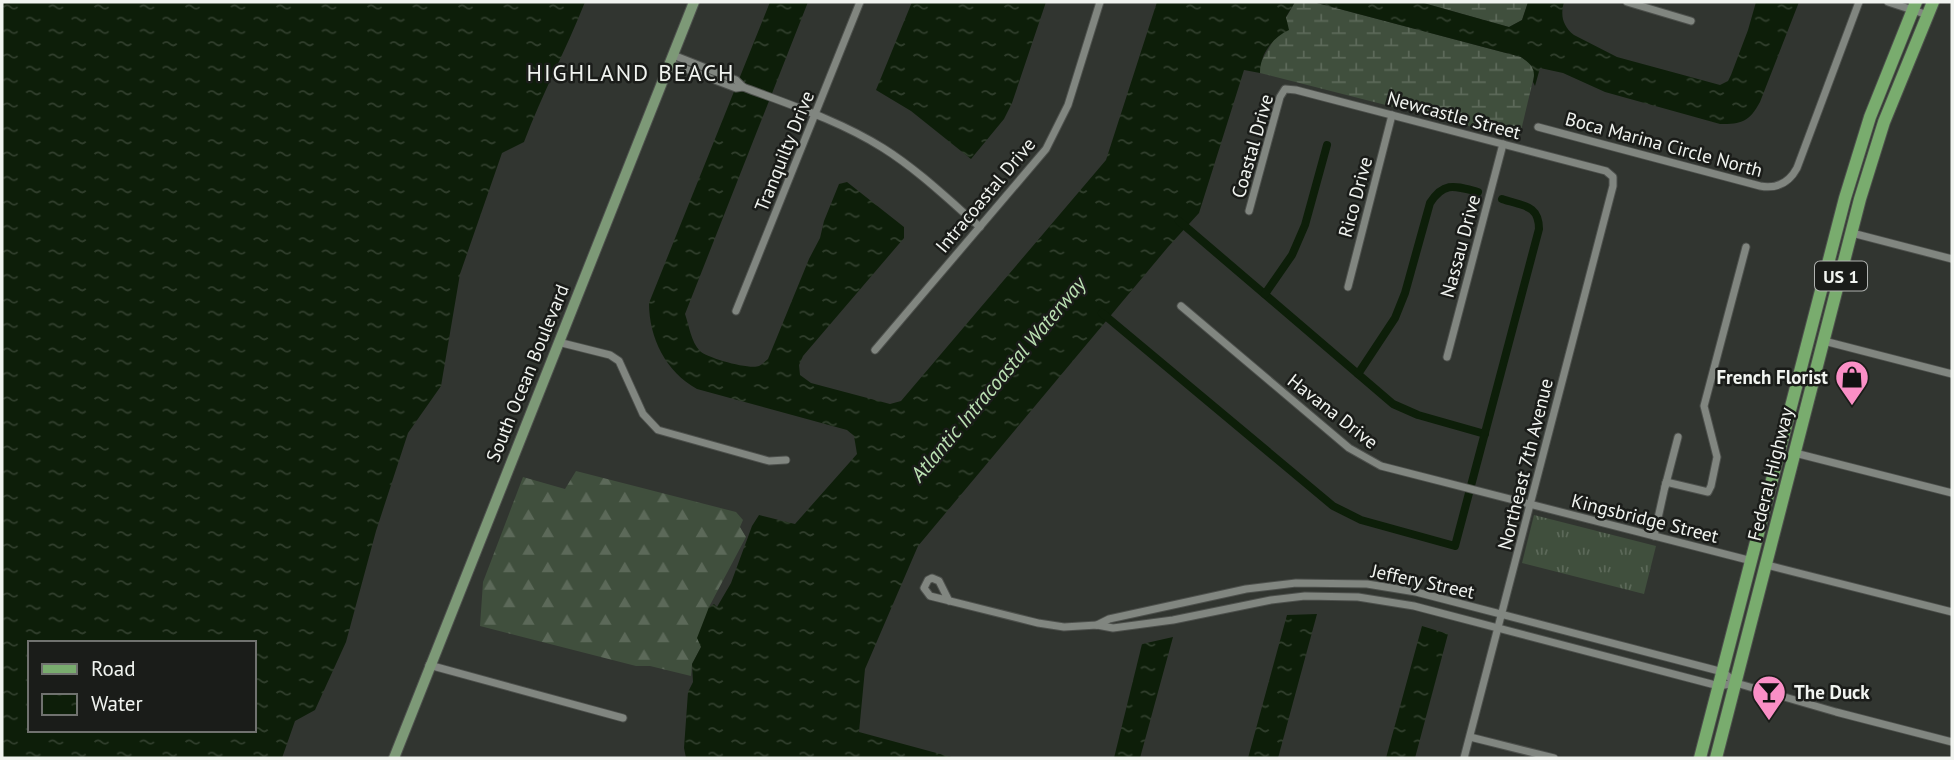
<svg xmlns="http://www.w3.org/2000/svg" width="1954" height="760" viewBox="0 0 1954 760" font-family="'PT Sans',sans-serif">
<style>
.grass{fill:url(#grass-tufts)}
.forest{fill:url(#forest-firs)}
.wetland{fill:url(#wetland-marsh)}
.water{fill:url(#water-ripples);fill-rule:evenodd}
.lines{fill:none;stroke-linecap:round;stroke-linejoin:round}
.canal{stroke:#0d1e09;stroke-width:8}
.minor-casing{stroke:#4d504c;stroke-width:9}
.secondary-casing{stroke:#4d504c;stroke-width:12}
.primary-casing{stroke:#4d504c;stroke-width:14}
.minor{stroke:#818680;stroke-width:7}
.secondary{stroke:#7d9977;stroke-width:10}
.primary{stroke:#79ac6e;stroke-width:12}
.labels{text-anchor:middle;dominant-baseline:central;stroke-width:5;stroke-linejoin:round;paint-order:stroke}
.shield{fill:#1a1c19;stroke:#b0b3b0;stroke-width:2}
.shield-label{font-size:18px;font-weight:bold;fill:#f1f4f0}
.street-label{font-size:19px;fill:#f1f4f0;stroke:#1a1c19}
.poi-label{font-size:19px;font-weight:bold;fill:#f1f4f0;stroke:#1a1c19;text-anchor:end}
.water-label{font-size:21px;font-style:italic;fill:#bbe1b3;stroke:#1a1c19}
.quarter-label{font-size:23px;letter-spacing:2px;fill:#f1f4f0;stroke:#1a1c19}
</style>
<defs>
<pattern id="grass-tufts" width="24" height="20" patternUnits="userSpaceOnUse" patternTransform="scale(1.75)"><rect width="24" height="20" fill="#404f3d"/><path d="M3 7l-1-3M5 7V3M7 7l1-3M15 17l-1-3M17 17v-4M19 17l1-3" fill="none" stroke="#5c6959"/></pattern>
<pattern id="forest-firs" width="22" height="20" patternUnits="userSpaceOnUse" patternTransform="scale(1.75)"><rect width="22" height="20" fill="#404f3d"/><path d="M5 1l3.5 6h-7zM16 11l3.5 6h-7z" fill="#5c6959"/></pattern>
<pattern id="wetland-marsh" width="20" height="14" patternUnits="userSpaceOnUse" patternTransform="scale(1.75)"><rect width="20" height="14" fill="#404f3d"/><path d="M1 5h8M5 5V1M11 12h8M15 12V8" fill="none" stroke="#5c6959"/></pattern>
<pattern id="water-ripples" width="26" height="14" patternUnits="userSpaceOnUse" patternTransform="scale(1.75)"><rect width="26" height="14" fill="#0d1e09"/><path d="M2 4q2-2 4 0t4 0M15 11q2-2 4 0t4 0" fill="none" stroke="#313f2d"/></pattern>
</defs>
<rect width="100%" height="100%" fill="#313530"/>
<path class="grass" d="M1534,515L1656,546L1644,594L1522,563Z"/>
<path class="forest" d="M576,471L736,512L743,520L740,527L746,537L709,607L701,647L692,664L691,676L650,666H636L480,626L483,582L523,477L565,489Z"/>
<g class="wetland">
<path d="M1295,2H1313L1521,57L1531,64L1535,72L1519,139L1260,73V64Z"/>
<path d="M1420,2H1528L1522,20L1509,27Z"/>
</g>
<g class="water">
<path d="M2,2H585C566,50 542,94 524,142L502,153L460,274L441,386L408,433L376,531L346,642L315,710L295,721L282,758H2ZM30,643H254V730H30Z"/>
<path d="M770,2H808L685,314C689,325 691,342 700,351C707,358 750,370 759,366C761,365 767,360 768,359L809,259L820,238L824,221L839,184L847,182L904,227V238L803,356L799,365L800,375L811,383L890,404L901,401L1106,160L1157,2H1295L1286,17L1289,30C1273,37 1260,54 1260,73L1244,70L1199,213L1168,247L918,546L865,669L859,732L955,758H686L684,748L688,692L693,682L692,664L701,647L697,638L709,607L714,604L717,607L731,583L752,526L759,515L795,524L857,454L854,436L847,430L697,389C666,372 649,338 649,303Z"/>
<path d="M912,2H1046L1012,103L1004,119L971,159L911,111L876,90Z"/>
<path d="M1313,2H1420L1509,27L1522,20L1528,2H1564C1560,16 1563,26 1574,35L1617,57L1720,85L1728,81L1731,75L1748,30L1756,2H1799L1760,102C1749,122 1742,124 1720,124L1605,92L1563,73L1540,68L1535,86L1533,82C1536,69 1532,65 1521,57Z"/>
<path d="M1317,614L1278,758H1248L1287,615Z"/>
<path d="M1422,626L1448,634L1415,758H1386Z"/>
<path d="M1173,637L1140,758H1114L1142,644Z"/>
</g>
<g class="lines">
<g class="canal">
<path d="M1179,221L1393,404L1418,415L1485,434"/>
<path d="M1265,294L1292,255L1305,225L1327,145"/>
<path d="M1102,313L1333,506L1361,520L1455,546L1539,229C1539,204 1522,206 1502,199"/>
<path d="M1358,374L1395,318L1405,293L1430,203C1444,181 1455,186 1478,192"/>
</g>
<g class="minor-casing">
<g id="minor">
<path d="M1627,2L1691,21"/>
<path d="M1888,2L1928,15"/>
<path d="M673,55L736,80L743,87C791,105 840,121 883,148C918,170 949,200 980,227"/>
<path d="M670,63L736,88L743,87"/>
<path d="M1538,127L1760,186C1776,189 1789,183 1797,168L1859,2"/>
<path d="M1249,211L1280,97L1285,89L1296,90L1606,171L1613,177V186L1464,758"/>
<path d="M1852,233L1952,259"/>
<path d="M1348,287L1392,115"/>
<path d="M1181,306L1349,448L1381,466L1752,561"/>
<path d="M736,311L860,2"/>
<path d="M1824,341L1952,374"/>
<path d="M558,342L610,355L619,361L643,414L658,430L769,461L786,460"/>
<path d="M875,350L1046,149L1068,105L1100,2"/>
<path d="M1447,357L1503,144"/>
<path d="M1795,453L1952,493"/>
<path d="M1665,487L1678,437"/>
<path d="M1654,536L1666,482L1708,492L1711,486L1717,457L1704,406L1746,247"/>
<path d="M1767,565L1952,612"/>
<path d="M949,601L939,581L932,578L928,580L924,588L930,596L1038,623L1064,627L1097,625L1113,628L1173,620L1271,600L1305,596L1358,597L1414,606L1719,686L1735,683"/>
<path d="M1097,625L1109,619L1246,589L1296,583L1367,584L1416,592L1723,672L1736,683L1836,712L1952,742"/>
<path d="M429,665L623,718"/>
<path d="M1470,737L1554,758"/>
</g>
</g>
<g class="secondary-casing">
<path id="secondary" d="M394,758L694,2"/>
</g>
<g class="primary-casing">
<g id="primary">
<path d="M1700,758L1845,198L1870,117L1916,2"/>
<path d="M1716,758L1860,199L1884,122L1933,2"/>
</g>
</g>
<use href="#minor" class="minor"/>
<use href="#secondary" class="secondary"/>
<use href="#primary" class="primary"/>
</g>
<defs>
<g id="shop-pin" transform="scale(1.75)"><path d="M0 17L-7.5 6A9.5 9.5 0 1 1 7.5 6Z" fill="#fa8fc6" stroke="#1a1c19"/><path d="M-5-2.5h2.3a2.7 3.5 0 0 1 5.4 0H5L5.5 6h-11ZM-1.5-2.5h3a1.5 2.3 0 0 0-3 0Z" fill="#111"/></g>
<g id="bar-pin" transform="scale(1.75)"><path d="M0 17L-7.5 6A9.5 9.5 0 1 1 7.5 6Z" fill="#fa8fc6" stroke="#1a1c19"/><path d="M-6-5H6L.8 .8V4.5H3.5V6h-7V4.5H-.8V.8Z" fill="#111"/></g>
</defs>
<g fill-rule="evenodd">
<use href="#shop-pin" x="1852" y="377"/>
<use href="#bar-pin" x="1769" y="692"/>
</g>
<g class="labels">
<rect class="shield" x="1815" y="261.5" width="52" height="29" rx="5"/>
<g class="shield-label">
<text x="1841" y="276">US 1</text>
</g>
<g class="street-label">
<text transform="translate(1454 115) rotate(15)">Newcastle Street</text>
<text transform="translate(1664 144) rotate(15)">Boca Marina Circle North</text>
<text transform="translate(1252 146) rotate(-74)">Coastal Drive</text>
<text transform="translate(784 151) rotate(-68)">Tranquilty Drive</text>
<text transform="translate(985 195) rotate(-50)">Intracoastal Drive</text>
<text transform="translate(1355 197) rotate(-75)">Rico Drive</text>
<text transform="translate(1460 246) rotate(-75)">Nassau Drive</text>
<text transform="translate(527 373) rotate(-68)">South Ocean Boulevard</text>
<text transform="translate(1333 411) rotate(38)">Havana Drive</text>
<text transform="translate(1525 464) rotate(-76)">Northeast 7th Avenue</text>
<text transform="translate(1770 474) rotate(-76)">Federal Highway</text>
<text transform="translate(1645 518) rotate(14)">Kingsbridge Street</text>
<text transform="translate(1423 581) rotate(12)">Jeffery Street</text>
</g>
<g class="poi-label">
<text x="1828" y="377">French Florist</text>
<text x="1794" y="692" text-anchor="start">The Duck</text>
</g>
<g class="water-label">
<text transform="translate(998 379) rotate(-50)">Atlantic Intracoastal Waterway</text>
</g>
<g class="quarter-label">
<text x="631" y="72">HIGHLAND BEACH</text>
</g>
</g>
<rect width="1954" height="760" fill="none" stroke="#f1f4f0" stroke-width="7"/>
<rect x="28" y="641" width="228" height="91" fill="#1a1c19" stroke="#70726f" stroke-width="2"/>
<rect x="42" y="664" width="35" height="10" fill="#79ac6e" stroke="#70726f" stroke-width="2"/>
<text x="91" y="676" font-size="21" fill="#f1f4f0">Road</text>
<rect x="42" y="694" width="35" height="21" fill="url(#water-ripples)" stroke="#70726f" stroke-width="2"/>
<text x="91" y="711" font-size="21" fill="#f1f4f0">Water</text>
</svg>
